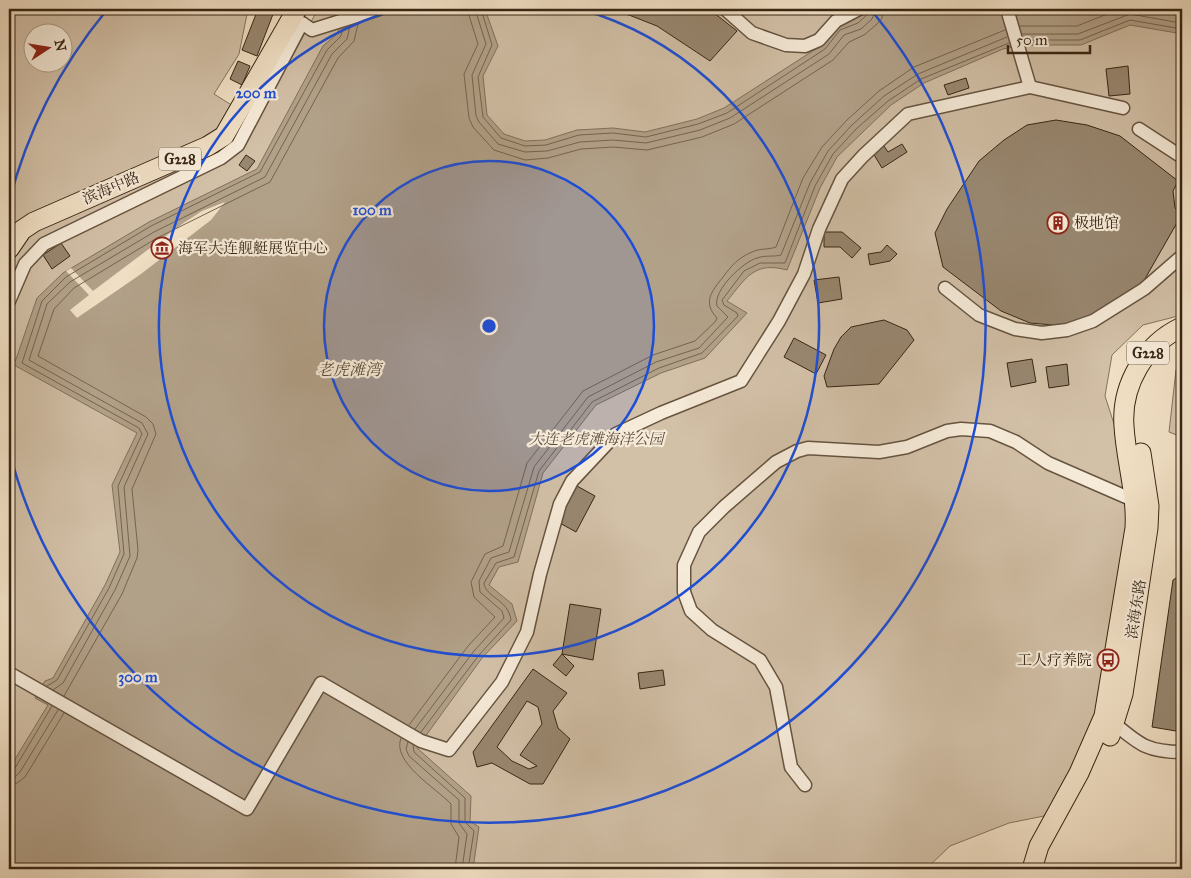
<svg xmlns="http://www.w3.org/2000/svg" width="1191" height="878" viewBox="0 0 1191 878" font-family="'IM FELL Great Primer','Noto Serif SC',serif">
<style>
.green{fill:#d2c0a7;stroke:#85735e;fill-rule:evenodd}
.water{fill:#b2a189;stroke:#81705a}
.pier{fill:#f1e0c5}
.lines{fill:none;stroke-linecap:round;stroke-linejoin:round}
.shore{stroke:#75644e;stroke-width:1}
.building{fill:#988770;stroke:#382614;fill-rule:evenodd}
.minor-casing{stroke:#665440;stroke-width:15}
.highway-casing{stroke:#382614;stroke-width:21}
.minor{stroke:#f6ebd9;stroke-width:12}
.highway{stroke:#f1e0c5;stroke-width:19}
.ring{fill:none;stroke:#1d4ed8;stroke-width:2.5}
.labels{text-anchor:middle;dominant-baseline:central;stroke-width:4.5;stroke-linejoin:round;paint-order:stroke}
.shield{fill:#f6ebd9;stroke:#71614f;stroke-width:1}
.shield-label{font-size:14px;font-weight:bold;fill:#382614}
.street-label{font-size:15px;fill:#382614;stroke:#f6ebd9}
.poi-label{font-size:15px;fill:#382614;stroke:#f6ebd9;text-anchor:start}
.park-label{font-size:15px;font-style:italic;fill:#5e4c39;stroke:#f6ebd9}
.water-label{font-size:16px;font-style:italic;fill:#5d4b37;stroke:#f6ebd9}
.centre{fill:#1d4ed8;stroke:#f6ebd9;stroke-width:2.5}
.ring-label{font-size:15px;text-anchor:middle;font-weight:bold;fill:#1d4ed8;stroke:#f6ebd9;stroke-width:4.5;stroke-linejoin:round;paint-order:stroke}
</style>
<rect width="100%" height="100%" fill="#f1e0c5"/>
<filter id="stains"><feTurbulence type="fractalNoise" baseFrequency=".004" numOctaves="4"/><feColorMatrix values="0 0 0 0 .2 0 0 0 0 .09 0 0 0 0 .02 0 0 0 .5 -.17"/></filter>
<radialGradient id="worn" r=".72"><stop offset=".6" stop-color="#630" stop-opacity="0"/><stop offset="1" stop-color="#630" stop-opacity=".3"/></radialGradient>
<g class="green">
<path d="M9,9H248L239,54L214,94L257,121L318,9H1182V315L1143,325L1112,355L1105,396L1125,458L1130,533L1101,705L1083,754L1044,816L1009,823L950,846L926,869H9ZM32,32H62V62H32Z"/>
<path d="M1182,368V437L1169,432L1176,370Z"/>
</g>
<path class="water" d="M343,9H485L498,46L483,76L487,115L504,134L525,141L545,140L577,130L613,128L645,132L697,119L724,108L822,45L837,26L855,19L867,9H1182V31L1177,33L1130,25L1081,45H1022L1003,49L924,83L891,105L837,157L820,188L787,270C754,261 746,278 727,301L747,313L705,358L661,373L596,405L543,473L518,562L499,567L489,585L512,604L517,621L482,658L417,748L471,796L470,821L479,827L473,869H9V769L48,705L35,698L45,681L53,678L105,585L120,552L112,485L137,433L14,365L37,298L63,273L149,222L257,169L323,46L338,33L339,17Z"/>
<path class="pier" d="M225,202L211,220L141,274L77,318L70,310L89,295L66,271L71,268L93,291L182,224L202,211Z"/>
<g class="lines">
<g class="shore">
<path d="M467,9L478,44L464,74L469,118L473,127L494,150L525,160L548,158L581,149L613,147L647,150L702,137L734,124L833,60L849,42L864,35L877,24L882,18L883,9"/>
<path d="M475,9L486,44L472,75L476,116L479,122L498,144L525,152L547,151L580,142L613,140L646,143L700,130L730,118L829,54L844,35L861,29L872,19L876,9"/>
<path d="M481,9L492,45L478,77L483,117L501,138L525,146L546,145L579,135L613,133L646,137L698,124L727,113L825,49L840,30L858,23L868,14L870,9"/>
<path d="M1020,26H1077L1120,9"/>
<path d="M1022,34H1078L1130,14L1175,22L1182,21"/>
<path d="M1024,40H1080L1130,20L1176,28L1182,27"/>
<path d="M47,686L57,680L109,588L124,554L118,486L142,434L139,428L22,363L42,301L66,277L151,226L260,172L327,50L341,36L343,28"/>
<path d="M53,690L63,683L115,590L130,556L124,487L148,434L142,423L29,360L47,304L70,282L154,232L265,177L332,54L347,39L350,26"/>
<path d="M64,696L122,594L137,558L138,550L132,489L156,434L153,424L146,417L38,356L54,309L74,288L157,238L270,182L338,58L354,41L358,24"/>
<path d="M409,725L468,646L495,617L474,597L471,582L485,554L503,546L527,463L583,391L653,355L695,341L715,322L717,318C702,302 712,291 723,277C732,265 738,258 752,252C760,248 768,250 776,247L803,178L822,147L847,120L879,91L914,67L1005,30"/>
<path d="M415,729L474,651L504,618L502,611L480,592L479,581L491,558L509,552L534,467L588,397L656,362L699,348L728,317L717,306C713,290 743,262 757,258C765,255 774,257 781,255L810,183L828,151L852,125L884,96L918,74L1007,37"/>
<path d="M421,732L479,655L511,620C508,599 485,597 484,583L496,563L514,557L539,471L592,402L659,368L702,353L738,316L737,313L724,305L722,300L744,271L760,263H785L815,186L833,154L856,129L888,101L921,79L1009,43"/>
<path d="M401,738C391,762 436,788 451,804V824L459,837L455,869"/>
<path d="M408,742L406,749L409,756L459,800V823L467,834L462,869"/>
<path d="M413,745L414,752L465,798V822L474,831L468,869"/>
<path d="M9,771L15,768L52,706"/>
<path d="M9,777L16,776L20,772L58,710"/>
<path d="M9,785L17,783L25,777L64,713"/>
</g>
</g>
<g class="building">
<path d="M258,9H275L257,56L242,50Z"/>
<path d="M573,9H709L737,31L710,61L657,26L629,15L600,9Z"/>
<path d="M238,61L250,66L242,85L230,79Z"/>
<path d="M1128,66L1130,94L1109,96L1106,69Z"/>
<path d="M966,78L969,88L948,95L944,85Z"/>
<path d="M1056,120L1087,125L1120,136L1178,181L1173,191L1175,208L1182,214L1142,284L1083,322L1053,325L1030,323L1001,311L943,267L935,233L947,209L979,161L1004,140L1027,125Z"/>
<path d="M902,144L907,152L882,168L873,153L884,146L888,152Z"/>
<path d="M246,155L255,161L247,171L239,165Z"/>
<path d="M824,232H842L861,248L852,258L840,247H824Z"/>
<path d="M61,243L70,256L52,269L43,255Z"/>
<path d="M887,245L897,254L890,261L870,265L868,254L881,252Z"/>
<path d="M839,277L842,299L818,303L814,280Z"/>
<path d="M884,320L907,330L914,340L879,384L827,387L824,376L834,349L841,337L851,327Z"/>
<path d="M794,338L826,355L816,374L784,357Z"/>
<path d="M1032,359L1036,382L1011,387L1007,363Z"/>
<path d="M1067,364L1069,385L1049,388L1046,367Z"/>
<path d="M577,486L595,496L576,532L558,522Z"/>
<path d="M1182,574V732L1152,727L1173,580Z"/>
<path d="M570,604L601,609L593,660L562,654Z"/>
<path d="M562,654L574,666L566,676L553,665Z"/>
<path d="M533,669L567,693L553,711L558,728L570,739L543,784H530L492,763L477,767L473,752ZM527,701L538,707L542,724L520,755L537,766L529,769L512,761L497,747Z"/>
<path d="M663,670L665,685L640,689L638,673Z"/>
</g>
<g class="lines">
<g class="minor-casing">
<g id="minor">
<path d="M725,9L752,33L786,45L805,46L819,40L836,21L859,9"/>
<path d="M1007,9L1030,87"/>
<path d="M1139,129L1182,157"/>
<path d="M945,288L979,315L1015,329L1042,333L1067,330L1093,321L1144,289L1182,256"/>
<path d="M9,301L25,264L44,244L221,158L238,145L302,23L312,30L379,9"/>
<path d="M9,673L247,809L321,683L421,741L449,750L502,682L527,632L540,574L560,504L572,481L616,434L661,413L741,381L779,321L804,274L819,229L842,179L863,156L908,114L1030,87L1123,108"/>
<path d="M1110,720C1138,743 1145,752 1182,752"/>
<path d="M805,785L791,767L776,687L760,660L712,630L691,611L684,592V565L699,532L724,507L776,462L797,451L808,448L879,452L907,447L947,431L961,429L990,431L1016,442L1048,463L1140,503"/>
</g>
</g>
<g class="highway-casing">
<g id="highway">
<path d="M9,249L22,230L34,222L208,146L224,136L297,9"/>
<path d="M1110,736L1123,694L1148,528L1149,506L1141,453"/>
<path d="M1032,869L1039,846L1079,773L1104,716L1135,528C1137,493 1126,461 1124,426C1121,385 1145,344 1182,327"/>
</g>
</g>
<use href="#minor" class="minor"/>
<use href="#highway" class="highway"/>
</g>
<circle cx="489" cy="326" r="165" fill="#1d4ed8" fill-opacity=".12"/>
<g class="ring">
<circle cx="489" cy="326" r="165"/>
<path d="M580 9A330 330 0 1 1 398 9"/>
<path d="M9 202A496 496 0 0 1 106 11M872 11A496 496 0 1 1 9 450"/>
</g>
<defs>
<g id="building-ring" transform="scale(1.125)"><circle r="9.5" fill="#f6ebd9" stroke="#8f2418" stroke-width="1.5"/><path d="M-4-6H4V6H1V3H-1V6H-4ZM-2.5-4.3h1.7v1.8h-1.7ZM.8-4.3h1.7v1.8H.8ZM-2.5-1h1.7V.8h-1.7ZM.8-1h1.7V.8H.8Z" fill="#8f2418"/></g>
<g id="museum-ring" transform="scale(1.125)"><circle r="9.5" fill="#f6ebd9" stroke="#8f2418" stroke-width="1.5"/><path d="M0-6L6-3V-2H-6V-3ZM-5-1h2V3h-2ZM-1-1h2V3h-2ZM3-1h2V3H3ZM-6 4H6V6H-6Z" fill="#8f2418"/></g>
<g id="bus-ring" transform="scale(1.125)"><circle r="9.5" fill="#f6ebd9" stroke="#8f2418" stroke-width="1.5"/><path d="M-5-6H5V4H4V6H2V4H-2V6H-4V4H-5ZM-3.5-4V0h7V-4ZM-3.5 1.2v1.5H-2V1.2ZM2 1.2v1.5H3.5V1.2Z" fill="#8f2418"/></g>
</defs>
<g fill-rule="evenodd">
<use href="#building-ring" x="1058" y="223"/>
<use href="#museum-ring" x="162" y="248"/>
<use href="#bus-ring" x="1108" y="660"/>
</g>
<g class="labels">
<g class="shield">
<rect x="159" y="147.5" width="42" height="23" rx="4"/>
<rect x="1127" y="341.5" width="42" height="23" rx="4"/>
</g>
<g class="shield-label">
<text x="180" y="159">G228</text>
<text x="1148" y="353">G228</text>
</g>
<g class="street-label">
<text transform="translate(111 188) rotate(-23)">滨海中路</text>
<text transform="translate(1136 609) rotate(-81)">滨海东路</text>
</g>
<g class="poi-label">
<text x="1074" y="223">极地馆</text>
<text x="178" y="248">海军大连舰艇展览中心</text>
<text x="1092" y="660" text-anchor="end">工人疗养院</text>
</g>
<g class="park-label">
<text x="596" y="439">大连老虎滩海洋公园</text>
</g>
<g class="water-label">
<text x="349" y="369">老虎滩湾</text>
</g>
</g>
<circle cx="489" cy="326" r="8" class="centre"/>
<g class="ring-label">
<text x="256" y="98">200 m</text>
<text x="372" y="215">100 m</text>
<text x="138" y="682">300 m</text>
</g>
<rect width="1191" height="878" fill="none" stroke="#f1e0c5" stroke-width="30"/>
<rect x="10" y="10" width="1171" height="858" fill="none" stroke="#382614" stroke-width="2.5"/>
<rect x="15" y="15" width="1161" height="848" fill="none" stroke="#382614"/>
<g transform="translate(48 48) rotate(78)"><circle r="24" fill="#f6ebd9" stroke="#aa9c8a"/>
<path d="M0-4L9 19L0 12L-9 19Z" fill="#8f2418"/>
<text y="-8" font-size="14" font-weight="bold" text-anchor="middle" fill="#382614">N</text>
</g>
<path d="M1008 45v8h82v-8" fill="none" stroke="#382614" stroke-width="2.5"/>
<text x="1016" y="45" font-size="15" fill="#382614" stroke="#f6ebd9" stroke-width="4" paint-order="stroke">50 m</text>
<rect width="100%" height="100%" filter="url(#stains)"/>
<rect width="100%" height="100%" fill="url(#worn)"/>
</svg>
